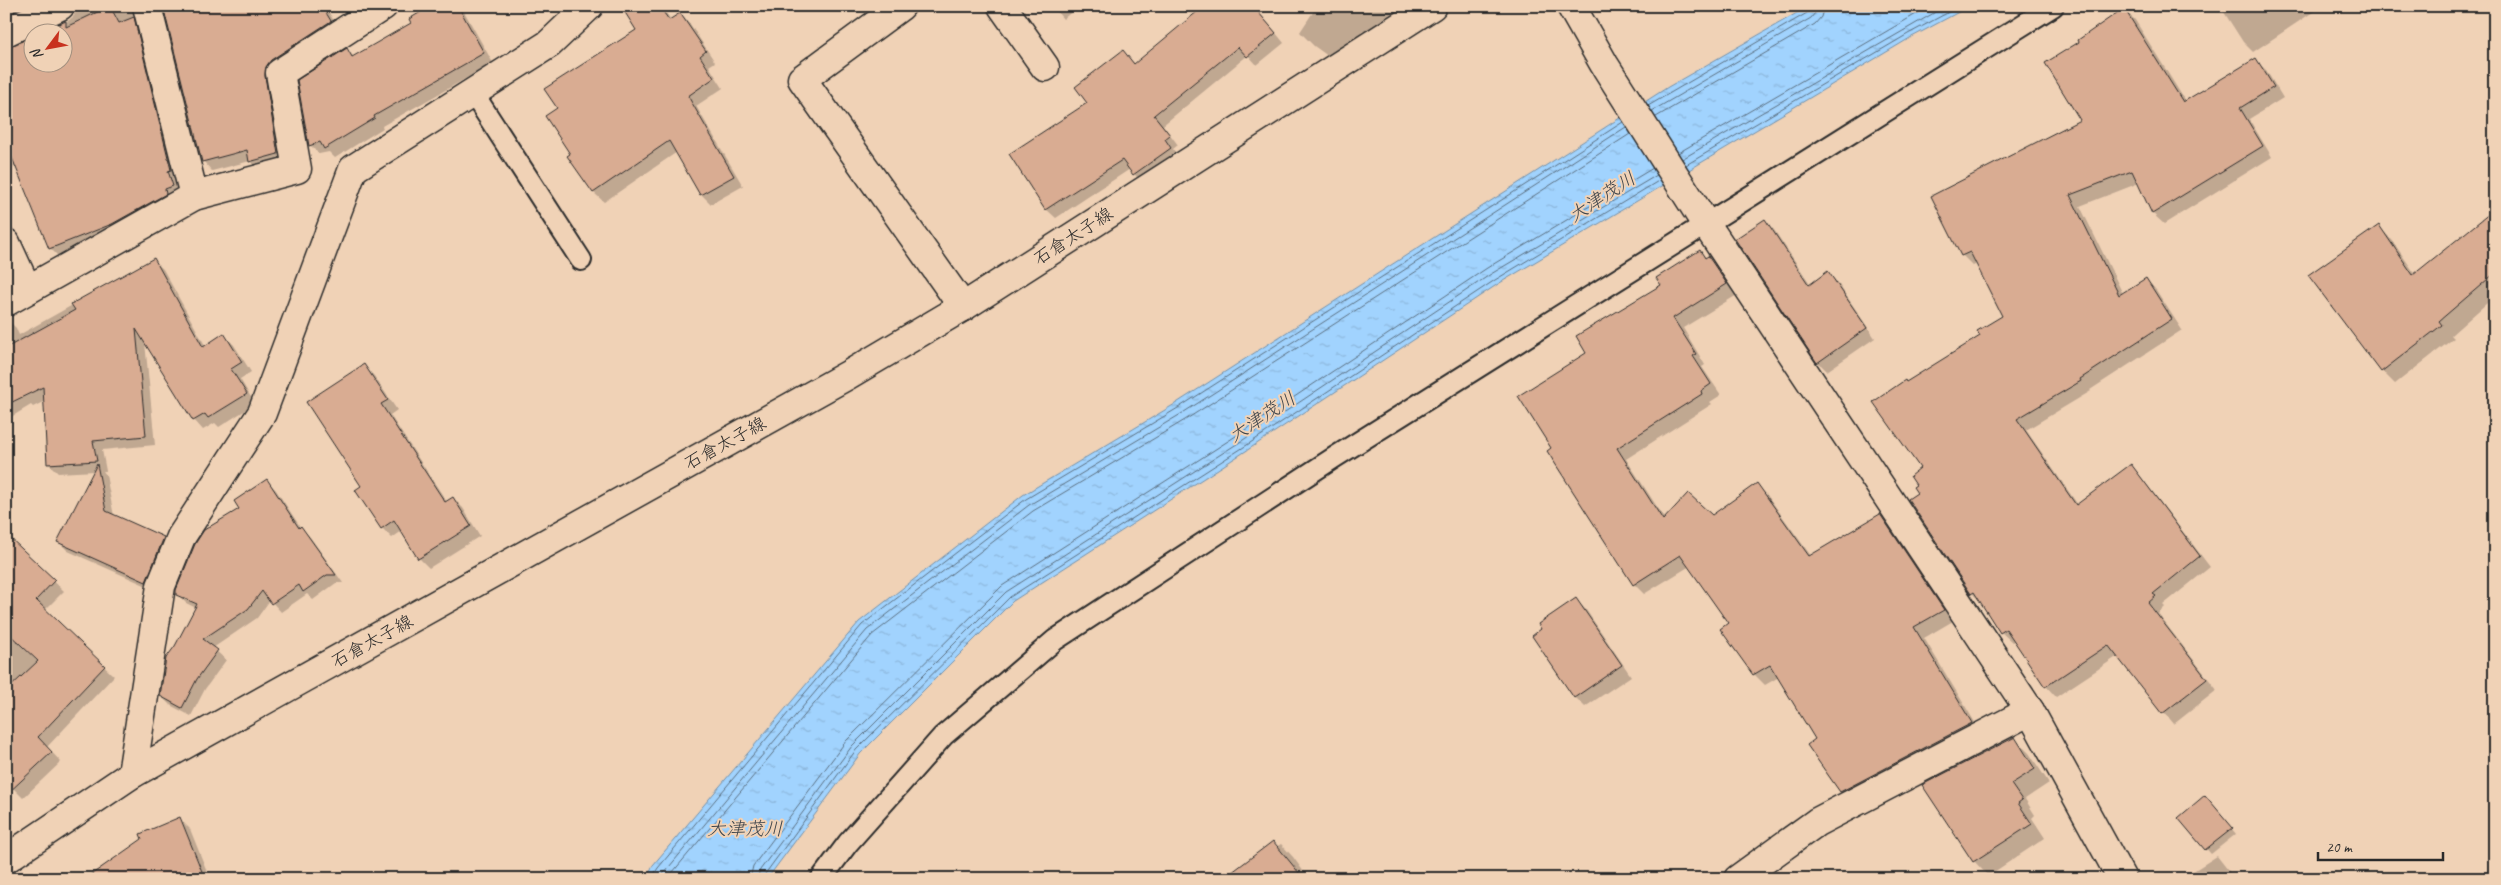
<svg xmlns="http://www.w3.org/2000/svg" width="2501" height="885" viewBox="0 0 2501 885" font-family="Caveat,'Klee One',sans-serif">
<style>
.water{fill:url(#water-ripples);stroke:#7290aa}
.shadow{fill:#0003}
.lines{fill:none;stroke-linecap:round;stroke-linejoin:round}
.shore{stroke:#5a6e7f;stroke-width:1}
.building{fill:#d9ac92;stroke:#2b2b2b}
.lane-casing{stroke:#2b2b2b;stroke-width:24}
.street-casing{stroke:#2b2b2b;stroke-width:31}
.secondary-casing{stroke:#2b2b2b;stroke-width:31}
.lane{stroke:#f0d2b6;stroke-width:20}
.street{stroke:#f0d2b6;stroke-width:28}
.secondary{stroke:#f0d2b6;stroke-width:28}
.labels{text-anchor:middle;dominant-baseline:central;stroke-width:4;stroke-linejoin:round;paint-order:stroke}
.street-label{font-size:18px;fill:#2b2b2b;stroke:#f0d2b6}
.water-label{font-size:19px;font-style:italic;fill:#3d444b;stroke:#f0d2b6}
</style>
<defs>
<pattern id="water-ripples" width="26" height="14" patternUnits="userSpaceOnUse" patternTransform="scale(1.25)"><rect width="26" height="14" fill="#a1d3fe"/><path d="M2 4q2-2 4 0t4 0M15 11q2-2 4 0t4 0" fill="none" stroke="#8bb5da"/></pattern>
</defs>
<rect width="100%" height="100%" fill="#f0d2b6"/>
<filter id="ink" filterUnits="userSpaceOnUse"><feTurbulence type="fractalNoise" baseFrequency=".02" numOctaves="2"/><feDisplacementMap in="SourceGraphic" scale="10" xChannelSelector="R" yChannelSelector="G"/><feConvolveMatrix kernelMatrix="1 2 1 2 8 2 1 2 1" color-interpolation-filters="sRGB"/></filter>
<g filter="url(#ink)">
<path class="water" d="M1809,6H1970L1910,38L1498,284L1249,449L1013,601L860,754L767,879H646L653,865L859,622L1023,495L1175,404L1668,87Z"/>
<g class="shadow">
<path d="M6,6H53L6,29Z"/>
<path d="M76,6H144L181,196L60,258L50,248L17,165L6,169V48L32,38V62H62V32H44L68,21L74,16Z"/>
<path d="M164,6H325L340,31L281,69L287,163L260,171L250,161L212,171L203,161Z"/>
<path d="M433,6H461L493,63L382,126L383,128L335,158L329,152L319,154L310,145L347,50L354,57L413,23Z"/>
<path d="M629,6H661L671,20L680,14L690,24L715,62L709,66L723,88L696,106L743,186L711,204L701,194L677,152L604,202L594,193L569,156L572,154L558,109L638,30Z"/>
<path d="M1052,6H1079L1063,19Z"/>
<path d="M1200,6H1254L1284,43L1257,65L1248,55L1163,125L1178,145L1173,149L1179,157L1143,184L1130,169L1056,218L1046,209L1123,52L1135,64L1203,9Z"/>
<path d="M1317,6H1433L1377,45L1363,31L1339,64L1314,46L1300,32Z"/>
<path d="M2220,6H2322L2253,52L2243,42Z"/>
<path d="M2124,10L2135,20L2186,102L2255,60L2266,70L2283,98L2249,119L2272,157L2164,224L2153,214L2139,183L2080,206L2123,294L2146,279L2156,290L2182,330L2090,390L2091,391L2026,430L2078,505L2131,466L2141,477L2210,567L2163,605L2165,607L2158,614L2217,690L2174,724L2118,656L2056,697L2046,686L2014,641L2012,642L2001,632L1983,604L1972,593L1919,494L1918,485L1922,468L1906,383L1982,336L2004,316L1977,264L1973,266L1962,255L1933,197L2082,120L2081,42Z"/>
<path d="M2495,211V296L2451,335L2454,338L2395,384L2382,371L2379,227L2391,239L2416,275Z"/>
<path d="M1765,221L1774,230L1811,285L1828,273L1837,282L1875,338L1827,371L1818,362Z"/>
<path d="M1700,252L1719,268L1737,295L1683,328L1705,365L1702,367L1721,395L1710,402L1712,404L1626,459L1665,519L1712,516L1756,485L1767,495L1811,556L1880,516L1891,526L1953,621L1924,638L1982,734L1852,802L1841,792L1809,745L1817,739L1779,677L1765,685L1754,674L1722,629L1730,623L1690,566L1644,594L1634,584L1588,354Z"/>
<path d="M153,260L163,269L206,347L224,335L234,345L251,372L240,379L255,404L219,427L215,423L203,430L194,420L145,342L155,445L102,450L106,471H103L106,475L114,516L164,538L173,547L156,590L68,551L59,542L95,471L58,473L48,463L45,401L33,407L31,405L6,420V318L16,328L19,335Z"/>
<path d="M364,366L374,376L397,410L390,415L447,502L453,498L463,508L480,536L429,568L419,558L402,531L392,538L382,528L362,486Z"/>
<path d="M267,481L276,490L301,528L310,537L343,583H336L313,600L307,594L281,612L270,600L257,618L213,648L226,660L205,689L191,716L170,705L161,696L176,647L196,608L186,603L177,594L240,509Z"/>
<path d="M12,541L64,591L45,610L114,676L47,747L61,762L23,798L6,781V547Z"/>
<path d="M1576,600L1586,610L1631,676L1585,707L1575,697Z"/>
<path d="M2014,738L2029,753L2049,783L2025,799L2035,815L2032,818L2045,838L1988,876L1974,861L1924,785Z"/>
<path d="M2210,802L2236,834L2211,854L2179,818Z"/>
<path d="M180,819L190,829L210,879H87Z"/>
<path d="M1281,844L1293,857L1309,879H1266L1256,860Z"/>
<path d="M2217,856L2235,879H2181Z"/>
</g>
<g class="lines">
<g class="shore">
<path d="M1648,106L1807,13L1810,6"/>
<path d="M1652,111L1811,18L1815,13L1816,6"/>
<path d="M1656,117L1815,24L1821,17L1824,6"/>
<path d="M1678,153L1930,6"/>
<path d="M1682,159L1946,6"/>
<path d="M1686,165L1908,34L1960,6"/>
<path d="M651,879L658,868L862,625L1026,499L1178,408L1623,122"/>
<path d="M659,879L867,630L1029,505L1181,414L1626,127"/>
<path d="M667,879L872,635L1033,511L1185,420L1630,134"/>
<path d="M750,879L753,866L846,741L1002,586L1239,434L1487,268L1653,168"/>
<path d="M757,879L760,870L852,746L1006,592L1243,440L1491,274L1657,175"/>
<path d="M764,879L765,874L856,750L1010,597L1247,445L1495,280L1660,180"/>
</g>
</g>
<g class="building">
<path d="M110,6L119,23L134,17L171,170L168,171L173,186L165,189L166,194L112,224L49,249L6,143V47L32,37V62H62V32H41L66,21V27Z"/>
<path d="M163,6H322L331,21L271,60L266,67L265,76L278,154L249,162L247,150L202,162Z"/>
<path d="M431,6H458L484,53L374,116L375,118L324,149L320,142L309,146L297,80L347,48L352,57L411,23L409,19Z"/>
<path d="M621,6H659L669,20L680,13L706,51L700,56L714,78L688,96L734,176L700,195L669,141L593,193L567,156L570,154L545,116L557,108L544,89L636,30Z"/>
<path d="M1204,6H1253L1276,33L1247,57L1238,47L1154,115L1170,135L1165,139L1171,148L1133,175L1122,160L1045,210L1009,154L1087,103L1075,87L1123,50L1134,64Z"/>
<path d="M2124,8L2183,102L2256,58L2274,87L2240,108L2263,146L2152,214L2132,171L2070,195L2119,295L2146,278L2172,319L2080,379L2081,381L2017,419L2076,505L2131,464L2200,556L2153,594L2156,596L2148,603L2207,679L2162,714L2108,645L2045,687L2006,629L2000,633L1974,592L1971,594L1908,499L1917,493L1913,487L1916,485L1910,476L1920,468L1873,402L1905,380L1906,382L1980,336L1977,331L2002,316L1970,252L1961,256L1931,196L2080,120L2045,63L2079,42L2078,40Z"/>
<path d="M2495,209V273L2439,321L2442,325L2381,372L2308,275L2379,225L2413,275Z"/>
<path d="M1765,219L1809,285L1828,271L1867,328L1817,363L1735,239Z"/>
<path d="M1700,250L1705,258L1708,256L1727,284L1673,318L1696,354L1693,356L1711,384L1701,391L1702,394L1617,448L1663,520L1688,493L1712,515L1757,483L1809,556L1880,514L1944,610L1914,627L1972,723L1840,792L1807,745L1815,739L1770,665L1753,675L1720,629L1728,623L1680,555L1633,585L1547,451L1551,448L1518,396L1586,353L1576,336L1661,285L1656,278Z"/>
<path d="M154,258L203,347L224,333L242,362L231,369L247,394L208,418L205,414L193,421L136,329L146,436L93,441L97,461L47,464L43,387L6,405V348L75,310L71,304Z"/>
<path d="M364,364L388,400L381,404L445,502L453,497L471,526L418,559L394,520L381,529L355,490L361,486L306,402Z"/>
<path d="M97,464L106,511L164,537L146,582L57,542Z"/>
<path d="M267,479L299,528L301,526L336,575H327L303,592L299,585L271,604L262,591L248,609L203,639L218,650L197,679L182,708L160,696L166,658L175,646L197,604L176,595V590L195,544L204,530L239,509L234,501Z"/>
<path d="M6,534L55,580L36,600L105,666L38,737L52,752L6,795V691L38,661L6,631Z"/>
<path d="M1576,598L1622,665L1574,698L1532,636L1541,629L1538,624Z"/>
<path d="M2015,737L2035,769L2011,784L2022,800L2018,803L2032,824L1973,862L1922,785Z"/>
<path d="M2205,795L2233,828L2205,850L2178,818Z"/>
<path d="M180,817L205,879H85L142,839L140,834Z"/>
<path d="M1273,841L1304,879H1223Z"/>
</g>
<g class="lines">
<g class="lane-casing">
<g id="lane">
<path d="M473,93L581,260"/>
<path d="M821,879L848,843L943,736L1055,640L1335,457L2053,6"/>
</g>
</g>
<g class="street-casing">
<g id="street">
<path d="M147,6L194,196"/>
<path d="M901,6L802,79L963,307"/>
<path d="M1002,6L1045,67"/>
<path d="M1571,6L1604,64L1700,215L2030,711L2122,879"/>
<path d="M6,32L60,6"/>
<path d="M6,243L27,289"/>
<path d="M6,302L194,196L297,169L280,73L383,6"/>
<path d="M132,774L161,586L181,537L262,413L353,169L549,44L589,6"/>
<path d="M1738,879L1817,822L2030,711"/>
</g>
</g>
<g class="secondary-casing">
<path id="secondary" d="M6,859L132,774L848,375L963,307L1432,6"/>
</g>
<use href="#lane" class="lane"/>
<use href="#street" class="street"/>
<use href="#secondary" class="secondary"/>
</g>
</g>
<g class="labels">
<g class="street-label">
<text transform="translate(1073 236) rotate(-33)">石倉太子線</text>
<text transform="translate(725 443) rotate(-29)">石倉太子線</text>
<text transform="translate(372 641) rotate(-29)">石倉太子線</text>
</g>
<g class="water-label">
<text transform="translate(1602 197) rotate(-33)">大津茂川</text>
<text transform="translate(1262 417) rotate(-33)">大津茂川</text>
<text x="745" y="829">大津茂川</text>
</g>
</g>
<rect width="2501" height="885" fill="none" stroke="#f0d2b6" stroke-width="25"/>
<rect x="12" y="12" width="2476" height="860" fill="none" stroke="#2b2b2b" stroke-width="2" filter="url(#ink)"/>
<g transform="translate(48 48) rotate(238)"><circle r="24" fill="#f0d2b6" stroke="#a18f7e"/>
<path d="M0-4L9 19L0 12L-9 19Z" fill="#c8321e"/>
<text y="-8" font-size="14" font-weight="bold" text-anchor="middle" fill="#2b2b2b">N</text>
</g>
<path d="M2318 852v8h125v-8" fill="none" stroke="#2b2b2b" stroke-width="2.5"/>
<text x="2326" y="852" font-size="15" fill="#2b2b2b" stroke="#f0d2b6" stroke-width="4" paint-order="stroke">20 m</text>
</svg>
